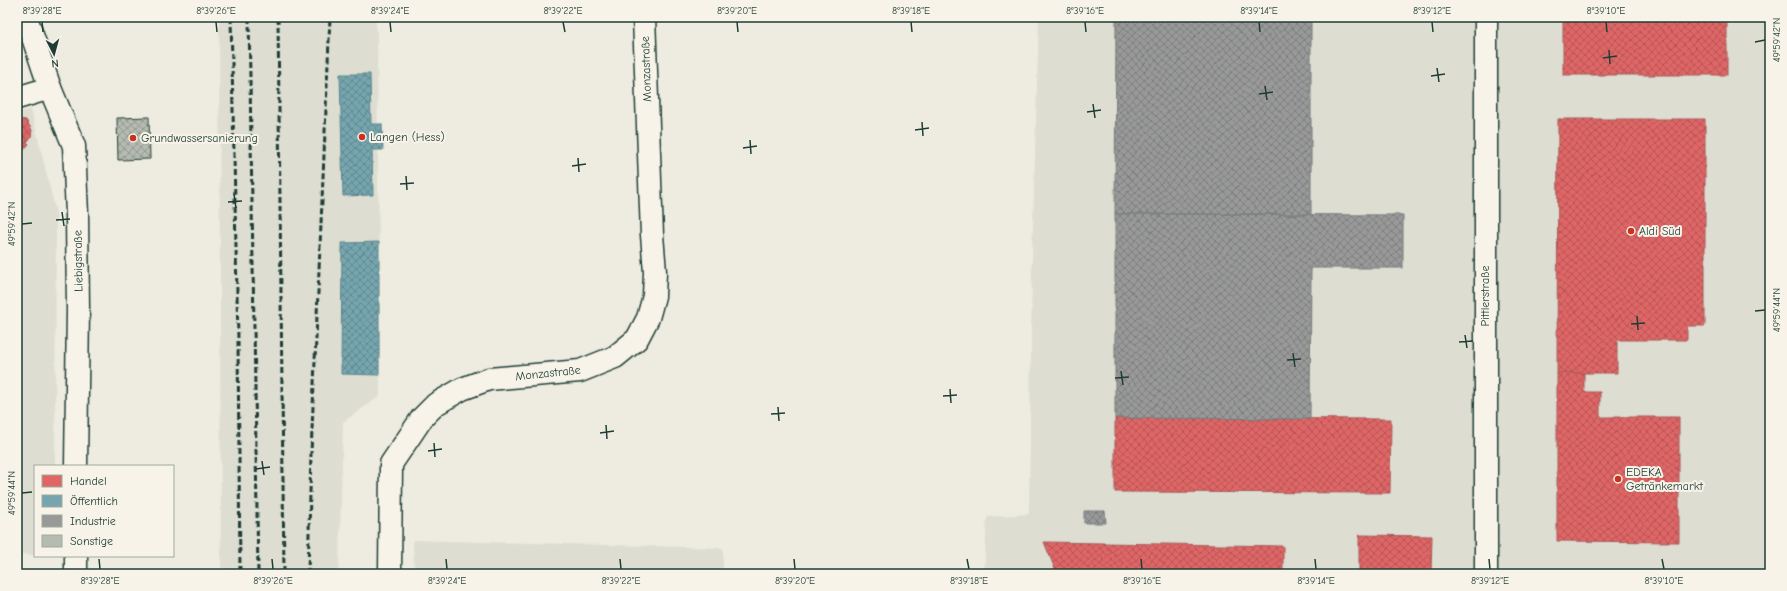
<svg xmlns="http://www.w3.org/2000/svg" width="1787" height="591" viewBox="0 0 1787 591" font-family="'Comic Neue',sans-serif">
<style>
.built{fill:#ddddd2}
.shops{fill:url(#shops-cross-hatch);stroke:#a65a57}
.public{fill:url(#public-cross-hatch);stroke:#5c868a}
.industry{fill:url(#industry-cross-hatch);stroke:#747d7b}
.building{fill:url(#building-cross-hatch);stroke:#1f3d34}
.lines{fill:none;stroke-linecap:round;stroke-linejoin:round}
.minor-casing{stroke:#1f3d34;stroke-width:25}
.minor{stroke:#f7f3e8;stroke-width:22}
.rail{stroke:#1f3d34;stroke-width:3;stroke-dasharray:6 3;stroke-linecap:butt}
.ticks{fill:none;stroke:#1f3d34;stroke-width:1.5}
.poi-dot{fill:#c8321e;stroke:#f7f3e8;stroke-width:1.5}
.labels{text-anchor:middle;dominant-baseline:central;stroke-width:4;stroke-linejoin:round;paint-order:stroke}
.street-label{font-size:12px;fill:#1f3d34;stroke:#f7f3e8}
.poi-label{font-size:12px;fill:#1f3d34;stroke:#f7f3e8;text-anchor:start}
.neatline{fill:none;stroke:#1f3d34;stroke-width:1.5}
.ticks-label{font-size:10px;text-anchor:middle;fill:#1f3d34}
</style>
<defs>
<pattern id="shops-cross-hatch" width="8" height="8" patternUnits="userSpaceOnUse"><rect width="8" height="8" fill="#e06666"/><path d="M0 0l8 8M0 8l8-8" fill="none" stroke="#b55555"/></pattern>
<pattern id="public-cross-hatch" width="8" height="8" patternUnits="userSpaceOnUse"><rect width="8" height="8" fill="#76a5af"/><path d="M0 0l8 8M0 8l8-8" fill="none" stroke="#60888f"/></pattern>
<pattern id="industry-cross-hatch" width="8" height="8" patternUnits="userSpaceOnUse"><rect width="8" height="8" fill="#999"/><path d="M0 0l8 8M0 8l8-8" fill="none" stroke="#7c7e7e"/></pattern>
<pattern id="building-cross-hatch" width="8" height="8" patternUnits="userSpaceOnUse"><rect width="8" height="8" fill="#b5bbb0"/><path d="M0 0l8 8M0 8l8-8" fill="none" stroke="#939990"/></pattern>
</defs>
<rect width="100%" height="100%" fill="#eeece1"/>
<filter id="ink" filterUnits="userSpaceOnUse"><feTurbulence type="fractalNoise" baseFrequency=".025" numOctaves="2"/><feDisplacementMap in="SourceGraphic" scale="8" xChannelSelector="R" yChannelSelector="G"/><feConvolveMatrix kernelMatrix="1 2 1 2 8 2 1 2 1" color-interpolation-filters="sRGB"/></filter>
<g filter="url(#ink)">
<g class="built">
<path d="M219,17H375L377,31L380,396L343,422L339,574H221Z"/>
<path d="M1039,17H1770V574H984L987,517L1029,514L1032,257Z"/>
<path d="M31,109L56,213L55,466H35V555L17,554V113Z"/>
<path d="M413,540L723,548V574H414Z"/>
</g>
<g class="shops">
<rect x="1563" y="17" width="164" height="58"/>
<path d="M17,119L26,120L32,130L31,137L27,142L29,144L20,154L17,150Z"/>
<path d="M1558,119H1705V326H1687V340H1617V373H1557Z"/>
<path d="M1557,373H1584V392H1600V417H1679V542L1557,541Z"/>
<path d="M1115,418L1391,419L1390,493L1115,492Z"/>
<path d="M1359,535L1432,536L1431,574H1359Z"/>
<path d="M1044,542L1283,546V574H1057Z"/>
</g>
<g class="public">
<path d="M340,74H370L371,124H382L383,150H372L373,195L343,196Z"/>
<path d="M379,242V375L341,374L342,243Z"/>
</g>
<g class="industry">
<path d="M1116,17H1311V214H1115Z"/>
<path d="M1115,214L1403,215V268H1311L1310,419L1115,418Z"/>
<path d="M1084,511H1105L1106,523H1084Z"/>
</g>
<path class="building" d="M149,117L150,159L118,160L117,118Z"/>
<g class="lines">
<g class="minor-casing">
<g id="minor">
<path d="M26,17L50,88L74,146L77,214L78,309L76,466"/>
<path d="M17,98L50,88"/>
<path d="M76,574V556"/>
<path d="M390,574L391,464L422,418L436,404L462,389L489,379L580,371L615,357L637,339L648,318L654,296L655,272L652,235L644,17"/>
<path d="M1486,574V17"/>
</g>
</g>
<use href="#minor" class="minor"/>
<g class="rail">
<path d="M231,17L238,340L240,574"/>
<path d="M249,17L258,574"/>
<path d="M278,17L284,574"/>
<path d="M308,574L311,453L330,17"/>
</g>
</g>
</g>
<path class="ticks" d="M42,22L43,32M216,22L217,32M390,22L391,32M563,22L565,32M737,22L738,32M911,22L912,32M1085,22L1086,32M1259,22L1260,32M1432,22L1433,32M1606,22L1607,32M1755,42L1765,40M1609,50L1610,64M1603,58L1617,56M1437,68L1439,82M1431,76L1445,74M1265,86L1267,100M1259,94L1273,92M1093,104L1095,118M1087,112L1101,110M922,122L923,136M915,130L929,128M750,140L751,154M743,148L757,146M578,158L579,172M572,166L586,164M406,176L407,190M400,184L414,183M234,194L236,208M228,202L242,201M62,212L64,226M56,220L70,219M22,224L32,223M1755,311L1765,310M1637,316L1638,330M1631,324L1645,323M1465,335L1467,348M1459,342L1473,341M1293,353L1295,367M1287,360L1301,359M1121,371L1123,385M1115,378L1129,377M950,389L951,403M943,396L957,395M778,407L779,421M771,414L785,413M606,425L607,439M600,433L614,431M434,443L435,457M428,451L442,449M262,461L264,475M256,469L270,467M22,493L32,492M99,559L100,569M272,559L273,569M446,559L447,569M620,559L621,569M794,559L795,569M967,559L969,569M1141,559L1142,569M1315,559L1316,569M1489,559L1490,569M1662,559L1664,569"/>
<g class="poi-dot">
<circle cx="362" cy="137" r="4"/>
<circle cx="133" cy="138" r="4"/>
<circle cx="1631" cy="231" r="4"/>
<circle cx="1618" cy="479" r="4"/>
</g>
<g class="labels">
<g class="street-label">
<text transform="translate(646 69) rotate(-92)">Monzastraße</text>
<text transform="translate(78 261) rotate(-91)">Liebigstraße</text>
<text transform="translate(1485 296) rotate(-90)">Pittlerstraße</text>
<text transform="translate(548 373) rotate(-6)">Monzastraße</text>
</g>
<g class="poi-label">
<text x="370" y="137">Langen (Hess)</text>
<text x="141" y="138">Grundwassersanierung</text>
<text x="1639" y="231">Aldi Süd</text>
<text x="1626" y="472">EDEKA<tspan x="1626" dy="14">Getränkemarkt</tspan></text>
</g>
</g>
<rect width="1787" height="591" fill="none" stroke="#f7f3e8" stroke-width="44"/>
<rect x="34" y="465" width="140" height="92" fill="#f7f3e8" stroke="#a1aaa0"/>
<rect x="42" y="475" width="20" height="12" fill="#e06666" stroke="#a1aaa0"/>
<text x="70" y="485" font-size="12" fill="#1f3d34">Handel</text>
<rect x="42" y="495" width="20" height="12" fill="#76a5af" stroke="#a1aaa0"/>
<text x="70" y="505" font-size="12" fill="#1f3d34">Öffentlich</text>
<rect x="42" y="515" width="20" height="12" fill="#999999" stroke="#a1aaa0"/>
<text x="70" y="525" font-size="12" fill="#1f3d34">Industrie</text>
<rect x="42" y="535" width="20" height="12" fill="#b5bbb0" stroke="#a1aaa0"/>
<text x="70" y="545" font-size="12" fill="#1f3d34">Sonstige</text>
<g transform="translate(54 54) rotate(174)" stroke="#f7f3e8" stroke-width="3" paint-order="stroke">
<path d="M0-3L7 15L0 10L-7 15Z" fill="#1f3d34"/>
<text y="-6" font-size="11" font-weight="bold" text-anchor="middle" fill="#1f3d34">N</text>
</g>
<rect x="22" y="22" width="1743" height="547" class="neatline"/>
<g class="ticks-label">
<text x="42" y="14">8°39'28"E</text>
<text x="216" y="14">8°39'26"E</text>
<text x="390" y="14">8°39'24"E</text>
<text x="563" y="14">8°39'22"E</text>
<text x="737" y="14">8°39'20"E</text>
<text x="911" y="14">8°39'18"E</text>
<text x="1085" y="14">8°39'16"E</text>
<text x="1259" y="14">8°39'14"E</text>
<text x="1432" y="14">8°39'12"E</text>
<text x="1606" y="14">8°39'10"E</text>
<text transform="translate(1776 40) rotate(-90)" y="4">49°59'42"N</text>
<text transform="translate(11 224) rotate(-90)" y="4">49°59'42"N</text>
<text transform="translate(1776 310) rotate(-90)" y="4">49°59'44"N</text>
<text transform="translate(11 493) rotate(-90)" y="4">49°59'44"N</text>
<text x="100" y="584">8°39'28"E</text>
<text x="273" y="584">8°39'26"E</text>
<text x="447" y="584">8°39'24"E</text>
<text x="621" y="584">8°39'22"E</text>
<text x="795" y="584">8°39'20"E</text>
<text x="969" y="584">8°39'18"E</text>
<text x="1142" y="584">8°39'16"E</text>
<text x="1316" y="584">8°39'14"E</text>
<text x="1490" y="584">8°39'12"E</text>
<text x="1664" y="584">8°39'10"E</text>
</g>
</svg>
